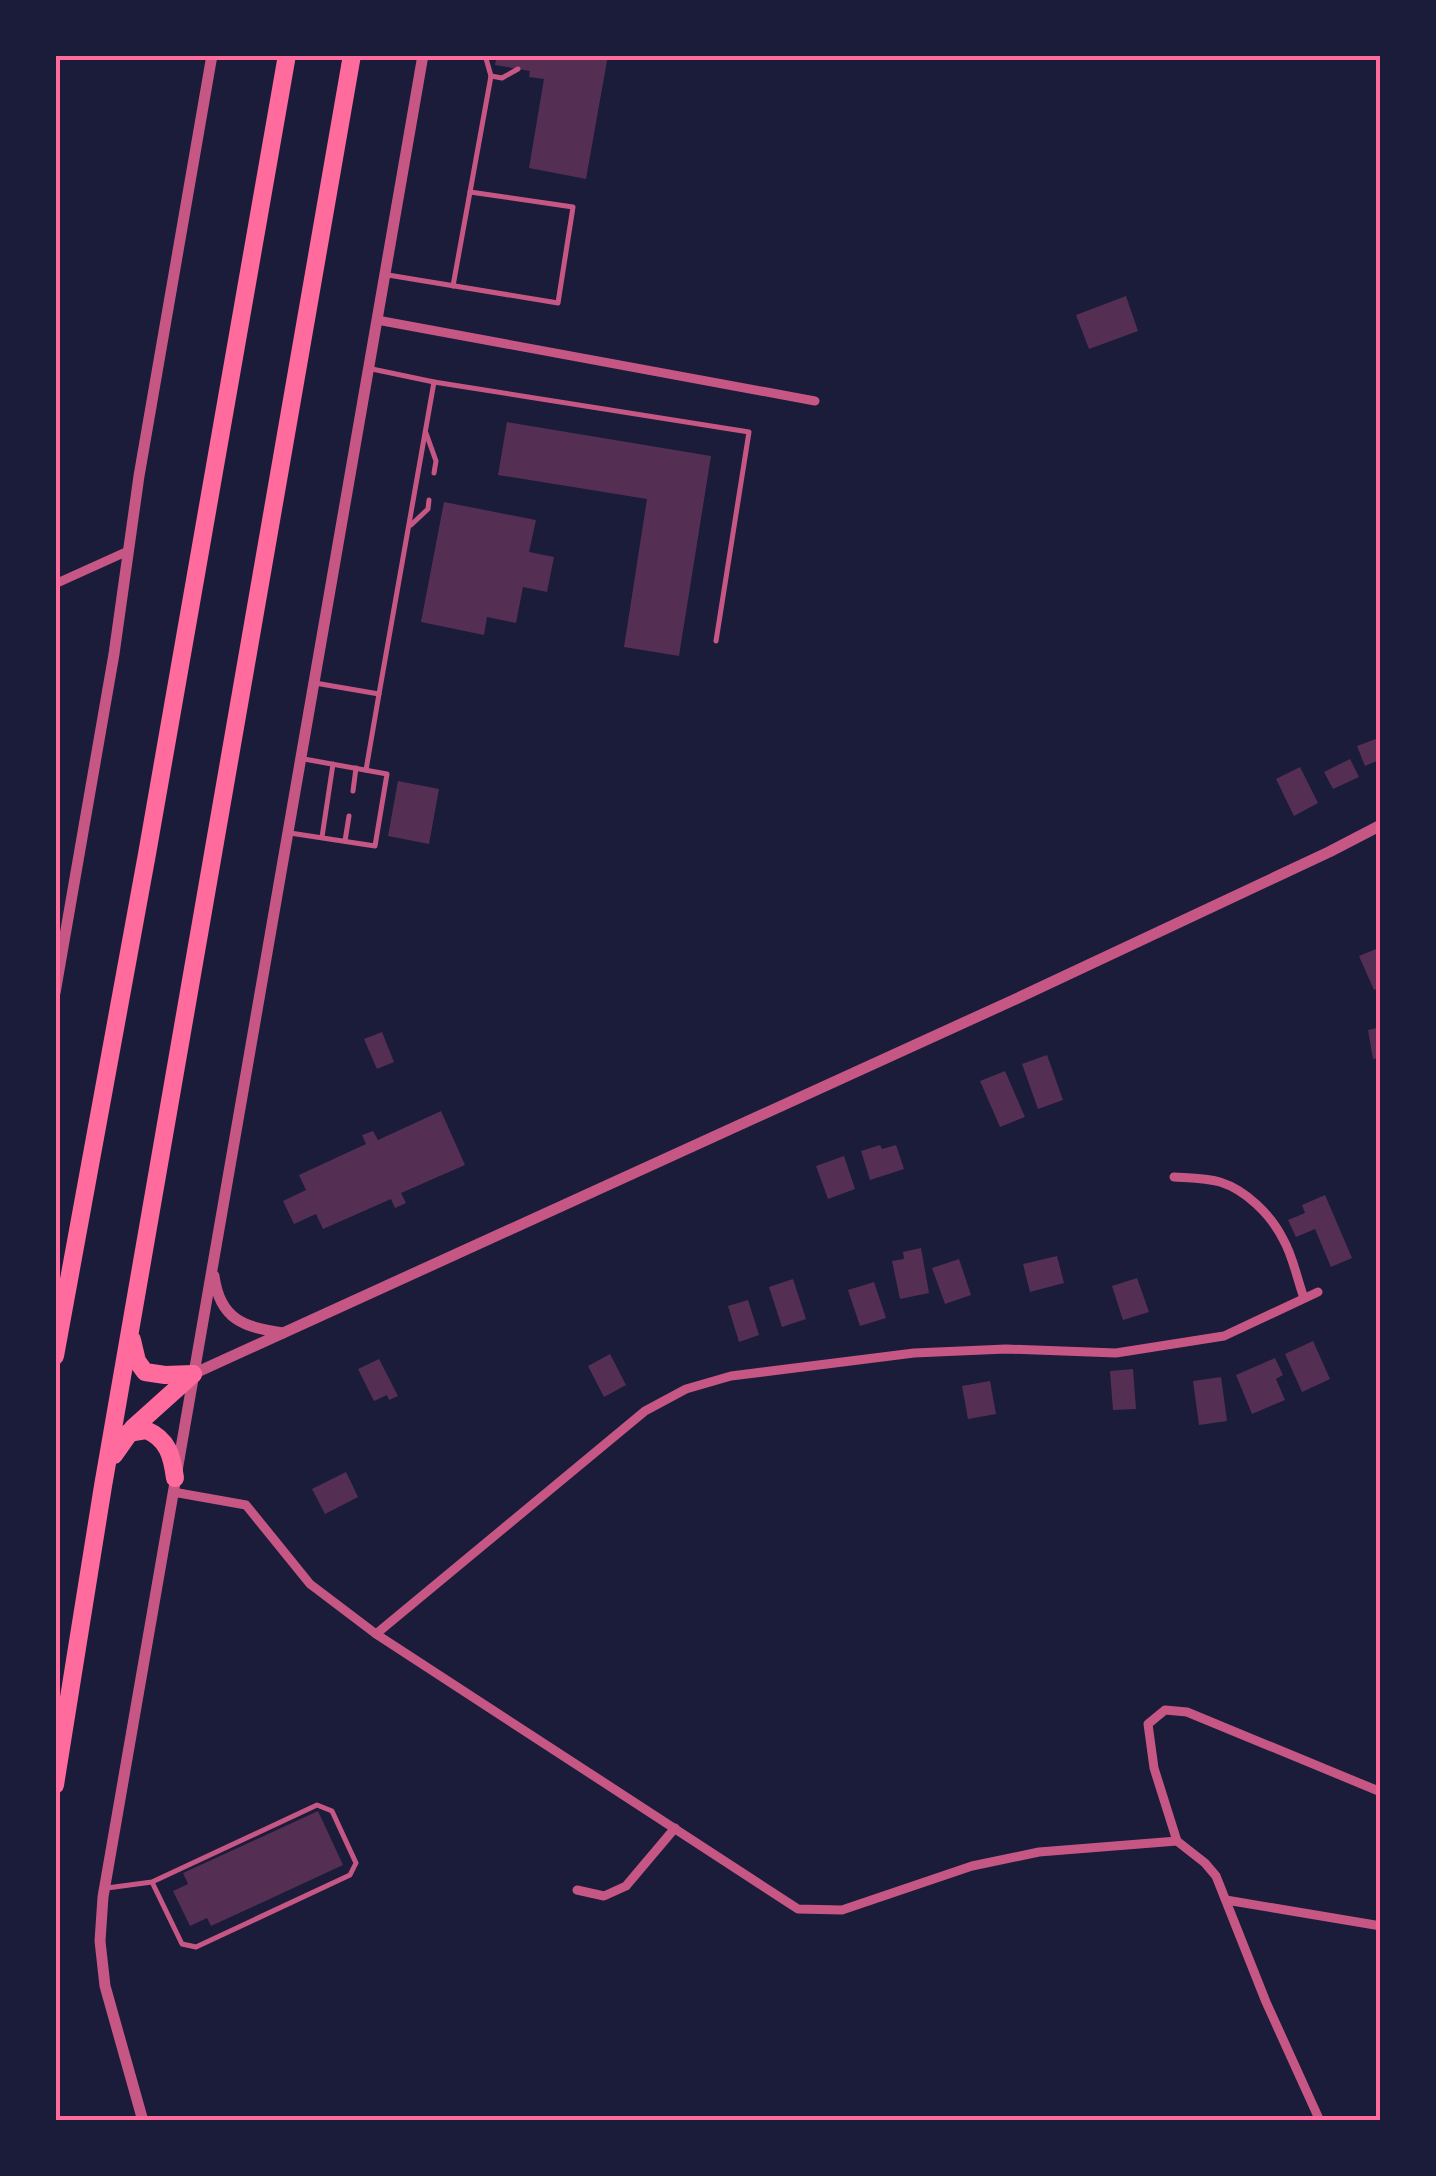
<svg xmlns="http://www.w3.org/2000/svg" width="1436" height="2176" viewBox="0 0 1436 2176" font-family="'Space Grotesk',sans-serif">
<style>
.building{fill:#542f53}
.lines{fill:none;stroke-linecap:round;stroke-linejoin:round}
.service{stroke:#c65784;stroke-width:5}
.minor{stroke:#c65784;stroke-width:9}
.tertiary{stroke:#c65784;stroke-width:11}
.motorway{stroke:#ff6b9d;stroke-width:18}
.neatline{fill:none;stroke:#ff6b9d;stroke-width:4}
</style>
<rect width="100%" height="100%" fill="#1b1b3a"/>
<g class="building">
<path d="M497,55H608L586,179L529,168L544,79L529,77L530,71L495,65Z"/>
<path d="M1126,296L1138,331L1089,349L1076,315Z"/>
<path d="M507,422L711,456L679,656L624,647L647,499L498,475Z"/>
<path d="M444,502L536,520L529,552L554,557L547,592L523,587L516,623L487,617L484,635L421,622Z"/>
<path d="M1381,737V759L1365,766L1357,746Z"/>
<path d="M1350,759L1359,777L1333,789L1324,772Z"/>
<path d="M1300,767L1318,803L1294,816L1276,779Z"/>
<path d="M398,781L439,789L429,844L388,836Z"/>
<path d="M1381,947V987L1374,990L1359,956Z"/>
<path d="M1381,1027V1057L1373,1059L1368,1030Z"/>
<path d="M382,1032L394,1062L377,1069L364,1039Z"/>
<path d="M1047,1055L1063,1100L1038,1109L1022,1064Z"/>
<path d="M1005,1071L1025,1117L1000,1127L980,1081Z"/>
<path d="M441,1111L465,1165L401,1193L406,1203L395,1208L391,1199L323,1229L316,1214L294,1224L283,1201L306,1190L299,1175L366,1144L362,1135L373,1131L378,1140Z"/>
<path d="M880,1145L882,1149L896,1145L904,1169L870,1180L861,1151Z"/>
<path d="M844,1156L855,1189L828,1199L816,1166Z"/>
<path d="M1325,1195L1352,1258L1331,1267L1315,1229L1296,1237L1288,1220L1305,1213L1302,1205Z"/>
<path d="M921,1248L929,1293L900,1299L892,1261L904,1259L903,1252Z"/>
<path d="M1057,1256L1064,1283L1030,1292L1023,1264Z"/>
<path d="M959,1259L971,1295L945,1304L932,1268Z"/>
<path d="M1137,1278L1149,1312L1123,1320L1112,1286Z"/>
<path d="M793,1279L806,1319L782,1327L769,1287Z"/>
<path d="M874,1282L886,1318L860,1326L848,1290Z"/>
<path d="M748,1300L759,1335L739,1342L728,1306Z"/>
<path d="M1313,1341L1330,1379L1302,1392L1285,1354Z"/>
<path d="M610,1354L626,1385L604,1397L588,1366Z"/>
<path d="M1275,1358L1283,1375L1276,1379L1285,1400L1252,1414L1236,1375Z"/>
<path d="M379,1359L398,1396L389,1400L387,1395L374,1401L358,1369Z"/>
<path d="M1133,1369L1136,1409L1113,1410L1110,1371Z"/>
<path d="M1221,1377L1227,1421L1199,1425L1193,1381Z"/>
<path d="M990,1381L996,1414L968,1419L962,1386Z"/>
<path d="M346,1472L358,1497L325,1514L312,1489Z"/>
<path d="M318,1811L343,1865L211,1926L207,1918L190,1926L173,1891L188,1884L183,1873Z"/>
</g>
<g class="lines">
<g class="service">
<path d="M491,76L502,78L518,69"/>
<path d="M388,275L558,303L573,207L470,192L491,76L485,55"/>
<path d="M453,286L470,192"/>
<path d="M372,369L434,382"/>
<path d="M426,433L436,461L434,473"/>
<path d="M411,525L428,509L429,500"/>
<path d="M315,683L379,694L434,382L749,432L716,641"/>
<path d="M366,770L379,694"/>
<path d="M353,791L356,768"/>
<path d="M290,833L375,846L387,774L304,759"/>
<path d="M322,837L333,764"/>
<path d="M345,841L349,816"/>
<path d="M107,1888L152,1882L317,1805L332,1811L356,1863L350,1875L196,1947L182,1944L152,1882"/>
</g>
<g class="minor">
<path d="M377,320L815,401"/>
<path d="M55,584L128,551"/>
<path d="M1174,1177C1189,1178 1206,1178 1220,1182C1246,1190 1271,1215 1283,1239C1293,1256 1297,1279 1304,1298"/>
<path d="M173,1492L246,1505L310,1584L376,1634L798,1909L842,1910L972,1866L1039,1852L1177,1841L1205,1863L1216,1876L1266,2002L1320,2121"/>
<path d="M376,1634L645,1411L686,1389L731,1376L914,1353L1006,1349L1116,1353L1224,1336L1318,1292"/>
<path d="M1177,1841L1154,1768L1148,1724L1165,1710L1187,1712L1381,1792"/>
<path d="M577,1890L604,1896L626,1886L675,1828"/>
<path d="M1226,1900L1381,1926"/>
</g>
<g class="tertiary">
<path d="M55,993L114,654L139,476L212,55"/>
<path d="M214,1276C220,1320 244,1327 283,1333"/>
<path d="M193,1374L1018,998L1329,852L1381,825"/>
<path d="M143,2121L105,1986L100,1941L103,1897L423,55"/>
</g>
<g class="motorway">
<path d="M132,1340L137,1361L145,1372L165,1375L193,1374"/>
<path d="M55,1356L147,854L287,55"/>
<path d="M128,1433L146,1430C168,1439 172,1456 175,1478"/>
<path d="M114,1455L133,1428L193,1374"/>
<path d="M55,1785L103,1486L352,55"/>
</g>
</g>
<rect width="1436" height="2176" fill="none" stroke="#1b1b3a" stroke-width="115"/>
<rect x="58" y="58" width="1320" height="2060" class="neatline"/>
</svg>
